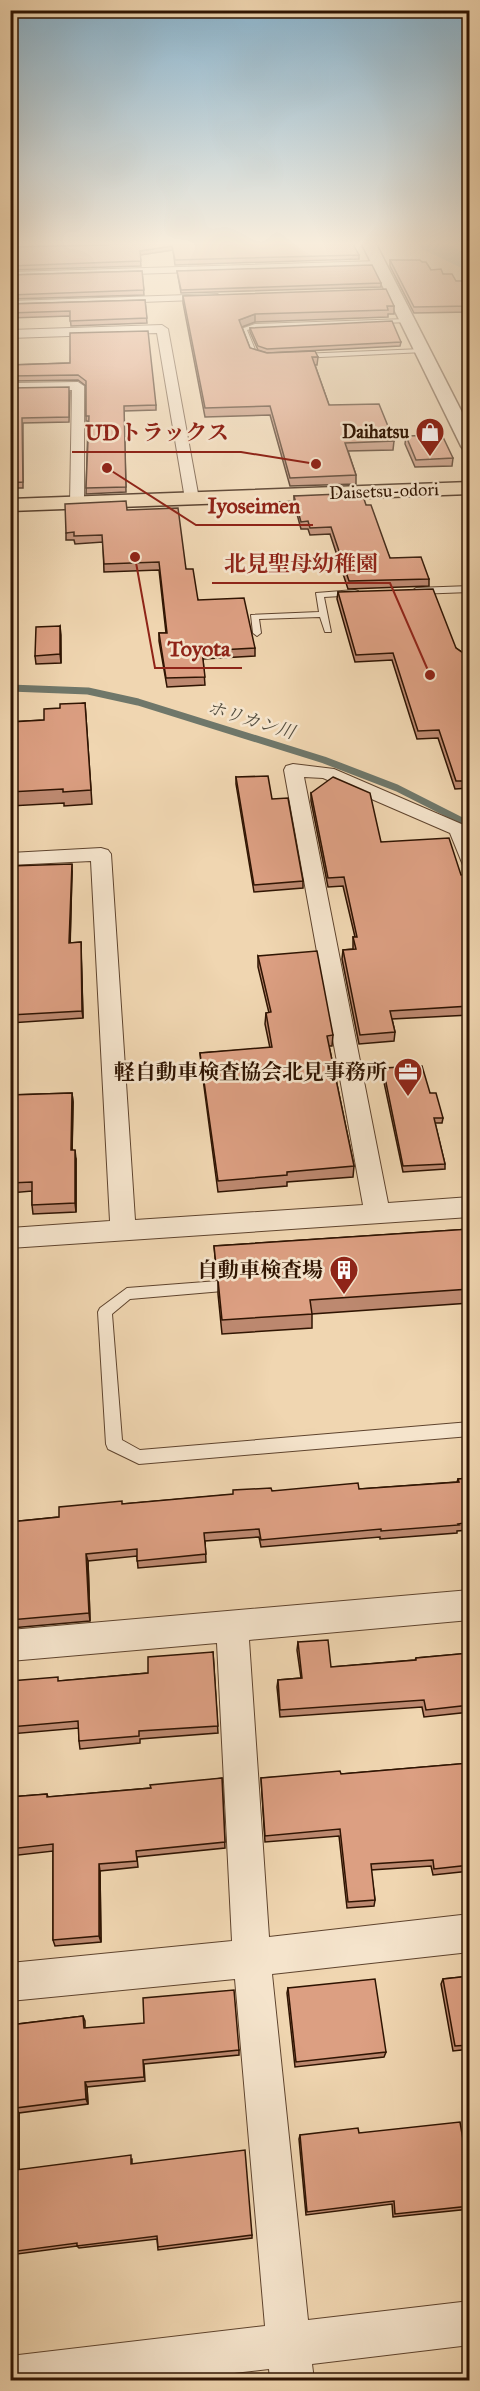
<svg xmlns="http://www.w3.org/2000/svg" width="480" height="2391" viewBox="0 0 480 2391" font-family="'IM FELL Great Primer','Noto Serif JP',serif">
<style>
.lines{fill:none;stroke-linecap:round;stroke-linejoin:round}
.stream{stroke:#6f776a;stroke-width:7}
.river{fill:#9ab9b0;fill-rule:evenodd}
.service-casing{stroke:#5f442e;stroke-width:2}
.minor-casing{stroke:#5f442e;stroke-width:2}
.tertiary-casing{stroke:#5f442e;stroke-width:3}
.trunk-casing{stroke:#2f1402;stroke-width:3}
.service{fill:#f5e4cc;fill-rule:evenodd}
.minor{fill:#f5e4cc;fill-rule:evenodd}
.tertiary{fill:#f5e4cc;fill-rule:evenodd}
.trunk{fill:#f0d6b1;fill-rule:evenodd}
.wall{fill:#bd8970;stroke:#2f1402;stroke-width:1.5}
.shaded-wall{fill:#9a6f5b;stroke:#2f1402;stroke-width:1.5}
.building{fill:#dc9f82;stroke:#2f1402;stroke-width:1.5}
.labels{text-anchor:middle;dominant-baseline:central;stroke-width:5;stroke-linejoin:round;paint-order:stroke}
.far-poi-label{font-size:18px;font-weight:bold;fill:#2f1402;stroke:#f5e4cc;text-anchor:end}
.far-street-label{font-size:18px;fill:#2f1402;stroke:#f5e4cc}
.far-water-label{font-size:18px;font-style:italic;fill:#544e3f;stroke:#f5e4cc}
.poi-label{font-size:21px;font-weight:bold;fill:#2f1402;stroke:#f5e4cc;text-anchor:end}
.leader{fill:none;stroke:#8f2418;stroke-width:2}
.callout-dot{fill:#8f2418;stroke:#f5e4cc;stroke-width:2}
.callout-label{font-size:22px;text-anchor:middle;font-weight:bold;fill:#8f2418;stroke:#f5e4cc;stroke-width:5;stroke-linejoin:round;paint-order:stroke}
</style>
<rect width="100%" height="100%" fill="#f0d6b1"/>
<filter id="stains"><feTurbulence type="fractalNoise" baseFrequency=".00333" numOctaves="4"/><feColorMatrix values="0 0 0 0 .2 0 0 0 0 .09 0 0 0 0 .02 0 0 0 .5 -.17"/></filter>
<radialGradient id="worn" r=".72"><stop offset=".6" stop-color="#630" stop-opacity="0"/><stop offset="1" stop-color="#630" stop-opacity=".3"/></radialGradient>
<g class="lines">
<path class="stream" d="M10,688L88,691L138,702L324,760L397,788L470,825"/>
<path class="river" d="M418,244H448L470,255V272L422,249Z"/>
<g class="service-casing">
<g id="service">
<path d="M407,319L409,322L255,328L247,330L256,352L268,356L266,359L251,354L241,329L255,324Z"/>
<path d="M422,349L424,352L300,358L297,356L300,354Z"/>
<path d="M470,586V592L416,594L412,591L416,588Z"/>
<path d="M355,590L358,591V595L324,597L331,632H325L320,617L259,619L261,633L257,636L253,633L251,615L319,612L316,593Z"/>
<path d="M218,1281L223,1283L225,1287L223,1291L130,1299L112,1314L122,1440L140,1450L470,1422V1436L139,1464L108,1449L106,1444L98,1312L100,1308L127,1288Z"/>
</g>
</g>
<g class="minor-casing">
<g id="minor">
<path d="M10,244H112L107,247L10,249Z"/>
<path d="M379,261L384,264L383,266L10,278V272Z"/>
<path d="M217,294L223,297L221,299L10,307V301Z"/>
<path d="M162,325L168,329L199,499L192,503L185,499L157,333L10,338V330Z"/>
<path d="M78,382L84,386V503L77,507L70,503L72,390L10,391V383Z"/>
<path d="M293,764L334,769L466,826L469,830L470,867L463,865L450,833L323,778L304,777L388,1203L470,1197V1217L10,1248V1228L110,1221L91,861L10,865V853L101,848L108,850L111,854L135,1220L363,1205L284,770L286,766Z"/>
<path d="M470,1590V1620L249,1640L269,1937L470,1914V1952L272,1974L308,2320L470,2301V2345L312,2364L314,2380H270L269,2369L173,2380H10V2356L265,2326L235,1979L10,2001V1963L232,1941L217,1643L10,1661V1630Z"/>
</g>
</g>
<g class="tertiary-casing">
<path id="tertiary" d="M362,244H376L470,428V451L464,450L461,446Z"/>
</g>
<g class="trunk-casing">
<path id="trunk" d="M470,482V494L10,511V499Z"/>
</g>
<use href="#service" class="service"/>
<use href="#minor" class="minor"/>
<use href="#tertiary" class="tertiary"/>
<use href="#trunk" class="trunk"/>
</g>
<g class="wall">
<path d="M107,245L359,255V259L175,265L173,250L140,255L141,266L10,270V247Z"/>
<path d="M390,260L422,262L431,270L443,274L456,281L470,282V312L414,313L390,266Z"/>
<path d="M142,271L144,295L10,299V275Z"/>
<path d="M177,271L381,283V287L181,293Z"/>
<path d="M183,296L394,306V314H388V317L255,322L242,327L250,348L267,353L318,357L317,365H315L329,405L394,441L393,450L348,451L356,475V484L290,486L270,415L205,417L183,303Z"/>
<path d="M145,300L147,323L71,326L70,316L10,318V304Z"/>
<path d="M250,328L401,342L400,346L267,353L258,350L250,332Z"/>
<path d="M70,363L156,405V410L124,411L126,492L86,494L88,421H86V386L78,380L10,381V365Z"/>
<path d="M10,388L70,392L69,422L23,423V488H10Z"/>
<path d="M406,436L453,458L452,466L415,467L405,444Z"/>
<path d="M294,496L366,505L390,558L429,579V586L348,589L330,534L310,535L308,529H301L294,503Z"/>
<path d="M127,510L186,569L198,600L255,648V656L203,659L205,685L167,687L159,641V633H166L159,570L104,572L103,542L75,544L74,540H66V533Z"/>
<path d="M338,592L456,648L470,658V788L455,789L438,738L417,739L392,660L355,662L337,599Z"/>
<path d="M60,626L61,663L36,664L35,656Z"/>
<path d="M85,703L92,804L64,806V803L10,806V722L44,720L60,708Z"/>
<path d="M236,777L272,799L303,881V888L254,892L236,784Z"/>
<path d="M311,793L381,842L461,875L470,874V1015L392,1019L395,1032L394,1041L359,1044L342,959L343,950L353,949V937H355L343,886L328,887L311,801Z"/>
<path d="M10,866L72,871L70,943L81,942L83,1018L10,1023Z"/>
<path d="M258,956L333,1035L332,1046H329L354,1166L353,1177L287,1182V1186L218,1192L201,1064L200,1053L270,1048L265,1024L266,1013H269L258,967Z"/>
<path d="M383,1068L430,1093L443,1118L442,1123H435L445,1164V1169L403,1172L382,1073Z"/>
<path d="M72,1093L73,1102L72,1150L76,1159V1212L33,1214L32,1205V1191L10,1193V1095Z"/>
<path d="M470,1229V1303L312,1314V1328L222,1334L218,1294V1280H219L217,1279L214,1246Z"/>
<path d="M470,1478V1530L457,1531V1533L380,1539V1537L261,1547L259,1537L205,1541L206,1562L138,1568L137,1556L88,1561L90,1621L11,1628L10,1624V1522L59,1517L122,1504L272,1491L359,1489L457,1482L458,1479Z"/>
<path d="M298,1642L331,1667L415,1660L416,1658L470,1653V1712L424,1717L422,1707L280,1717L277,1687L278,1680L301,1678L297,1650Z"/>
<path d="M213,1652L218,1733L140,1739V1743L80,1749L79,1741V1728L10,1734V1681H59L148,1673Z"/>
<path d="M470,1763V1871L433,1875L431,1866L371,1870L375,1900L374,1906L347,1908L339,1836L265,1842L261,1778L341,1774Z"/>
<path d="M222,1778L225,1848L137,1857L138,1867L100,1871L101,1942L55,1946L53,1940V1851L10,1856V1797L47,1794L48,1797L151,1788Z"/>
<path d="M470,1976V2049L453,2051L441,1984L443,1979Z"/>
<path d="M288,1988L386,2052L384,2057L295,2067L287,1993Z"/>
<path d="M83,2016L85,2021V2028L239,2050V2055L144,2064L145,2081L87,2087L88,2104L19,2113V2170L132,2159V2164L252,2235V2238L158,2250L157,2239L79,2248L77,2246L10,2255V2025Z"/>
<path d="M359,2133L470,2180V2209L393,2217L392,2204L306,2215L299,2139L300,2135Z"/>
</g>
<g class="shaded-wall">
<path d="M172,246L173,250L140,255V251Z"/>
<path d="M255,314V322L239,328V320Z"/>
<path d="M60,626L61,635V663L60,654Z"/>
<path d="M72,864V871L70,951L69,943Z"/>
<path d="M81,942V950L83,1018L82,1011Z"/>
<path d="M72,1093L73,1102L72,1159L71,1150Z"/>
<path d="M75,1150L76,1159V1212L75,1203Z"/>
<path d="M86,1554L88,1561L90,1621L89,1613Z"/>
<path d="M99,1864L100,1871L101,1942L99,1936Z"/>
<path d="M85,2082L87,2087L88,2104L86,2099Z"/>
<path d="M16,2108L19,2113V2174L16,2170Z"/>
</g>
<g class="building">
<path d="M108,244H353L359,255L175,260L172,246L140,251L141,261L10,266V247L107,245Z"/>
<path d="M390,260H420L422,262H426L431,270L441,269L443,274H452L456,281H469L470,306L414,307Z"/>
<path d="M372,265L381,283L181,290L177,271Z"/>
<path d="M142,271L144,290L10,295V275Z"/>
<path d="M386,289L394,306H387L388,310L255,314L239,320L250,348L267,353L315,351L318,357H312L329,405L379,404L394,441L345,443L356,475L290,478L270,406L205,408L183,296Z"/>
<path d="M145,300L147,318L70,321V311L10,313V304Z"/>
<path d="M392,321L401,342L267,349L258,346L250,328Z"/>
<path d="M148,331L156,405L124,406L126,487L86,488L89,416H86V381L78,375L10,376V365L70,363V333Z"/>
<path d="M69,387V417L22,418L23,482L10,483V388Z"/>
<path d="M442,435L453,458L416,460L406,436Z"/>
<path d="M362,493L366,505H371L390,558L421,557L429,579L349,581L331,527L310,528L308,521L301,522L294,496Z"/>
<path d="M126,501L127,510L178,508L186,569H193L198,600L244,598L255,648L202,651L205,677L166,678L159,633H167L159,562L104,564L102,535L74,536V532L66,533L65,504Z"/>
<path d="M433,589L456,648L470,658V781H456L439,730L418,731L393,653L356,655L338,592Z"/>
<path d="M60,626V654L35,656L36,627Z"/>
<path d="M85,703L91,790L63,792V789L10,792V722L44,720V709L60,708V704Z"/>
<path d="M268,776L272,799L288,798L303,881L254,885L236,777Z"/>
<path d="M333,777L370,793L381,842L449,838L461,875L470,874V1006L390,1011L395,1032L360,1035L343,950L356,949L353,937H357L344,877L328,878L311,793Z"/>
<path d="M72,864L69,943L81,942L82,1011L10,1015V866Z"/>
<path d="M317,951L333,1035L327,1036L354,1166L287,1172V1175L218,1181L200,1053L272,1047L266,1013L271,1012L258,956Z"/>
<path d="M422,1066L430,1093H436L443,1118H434L445,1164L403,1166L383,1068Z"/>
<path d="M72,1093L71,1150H75V1203L32,1205V1182L10,1183V1095Z"/>
<path d="M470,1229V1289L310,1300L312,1314L222,1320L218,1280L225,1278L227,1272L224,1267L216,1265L214,1246Z"/>
<path d="M470,1478V1522L458,1524L459,1525L381,1531V1529L261,1540L259,1529L204,1533L206,1554L137,1561V1549L86,1554L89,1613L10,1620V1522L59,1517V1507L122,1501V1504L233,1494V1490L271,1488L272,1491L358,1483L359,1489L459,1482L458,1479Z"/>
<path d="M328,1640L331,1667L416,1660V1658L470,1653V1705L426,1710L424,1700L280,1710L278,1680L302,1678L298,1642Z"/>
<path d="M213,1652L218,1726L139,1731V1736L79,1741L78,1721L10,1727V1681L58,1677V1681L148,1673V1657Z"/>
<path d="M470,1763V1865L434,1869L433,1860L371,1864L375,1900L348,1902L340,1829L265,1836L261,1778L340,1771L341,1774Z"/>
<path d="M222,1778L225,1842L136,1851L137,1861L99,1864V1936L53,1940V1844L10,1849V1797L47,1794V1797L151,1788L150,1785Z"/>
<path d="M470,1976V2045L455,2046L443,1979Z"/>
<path d="M375,1979L386,2052L296,2062L288,1988Z"/>
<path d="M234,1990L239,2050L143,2060L144,2077L85,2082L86,2099L16,2108V2170L131,2155V2164L245,2150L252,2235L158,2247L157,2236L77,2246V2243L10,2252V2025L83,2016L84,2028L144,2023L143,1998Z"/>
<path d="M460,2122L470,2180V2206L395,2214L394,2201L307,2212L300,2135L358,2128L359,2133Z"/>
</g>
<linearGradient id="sky" x2="0" y2="1"><stop stop-color="#89b6d2"/><stop offset="0.42" stop-color="#f8eddc"/><stop offset="1" stop-color="#f8eddc" stop-opacity="0"/></linearGradient>
<rect width="480" height="579" fill="url(#sky)"/>
<defs>
<g id="shop-pin" transform="scale(1.5)"><path d="M0 17L-7.5 6A9.5 9.5 0 1 1 7.5 6Z" fill="#8f2418" stroke="#f5e4cc"/><path d="M-5-2.5h2.3a2.7 3.5 0 0 1 5.4 0H5L5.5 6h-11ZM-1.5-2.5h3a1.5 2.3 0 0 0-3 0Z" fill="#fff"/></g>
<g id="office-pin" transform="scale(1.5)"><path d="M0 17L-7.5 6A9.5 9.5 0 1 1 7.5 6Z" fill="#8f2418" stroke="#f5e4cc"/><path d="M-6-3h4V-5.5h4V-3h4V5H-6ZM-1-4.5V-3h2v-1.5ZM-6 0V1H6V0Z" fill="#fff"/></g>
<g id="building-pin" transform="scale(1.5)"><path d="M0 17L-7.5 6A9.5 9.5 0 1 1 7.5 6Z" fill="#8f2418" stroke="#f5e4cc"/><path d="M-4-6H4V6H1V3H-1V6H-4ZM-2.5-4.3h1.7v1.8h-1.7ZM.8-4.3h1.7v1.8H.8ZM-2.5-1h1.7V.8h-1.7ZM.8-1h1.7V.8H.8Z" fill="#fff"/></g>
</defs>
<g fill-rule="evenodd">
<use href="#shop-pin" x="430" y="432"/>
<use href="#office-pin" x="408" y="1072"/>
<use href="#building-pin" x="344" y="1270"/>
</g>
<g class="labels">
<g class="far-poi-label">
<text x="409" y="432">Daihatsu</text>
</g>
<g class="far-street-label">
<text transform="translate(384 491) rotate(-2)">Daisetsu-odori</text>
</g>
<g class="far-water-label">
<text transform="translate(251 720) rotate(17)">ホリカン川</text>
</g>
<g class="poi-label">
<text x="387" y="1072">軽自動車検査協会北見事務所</text>
<text x="323" y="1270">自動車検査場</text>
</g>
</g>
<path class="leader" d="M316 464L241 452H72M107 468L196 525H313M430 675L390 583H212M135 557L155 668H242"/>
<g class="callout-dot">
<circle cx="316" cy="464" r="6"/>
<circle cx="107" cy="468" r="6"/>
<circle cx="430" cy="675" r="6"/>
<circle cx="135" cy="557" r="6"/>
</g>
<g class="callout-label">
<text x="157" y="440">UDトラックス</text>
<text x="254" y="513">Iyoseimen</text>
<text x="301" y="571">北見聖母幼稚園</text>
<text x="199" y="656">Toyota</text>
</g>
<rect width="480" height="2391" fill="none" stroke="#f0d6b1" stroke-width="36"/>
<rect x="12" y="12" width="456" height="2367" fill="none" stroke="#2f1402" stroke-width="3"/>
<rect x="18" y="18" width="444" height="2355" fill="none" stroke="#2f1402" stroke-width="1.5"/>
<rect width="100%" height="100%" filter="url(#stains)"/>
<rect width="100%" height="100%" fill="url(#worn)"/>
</svg>
